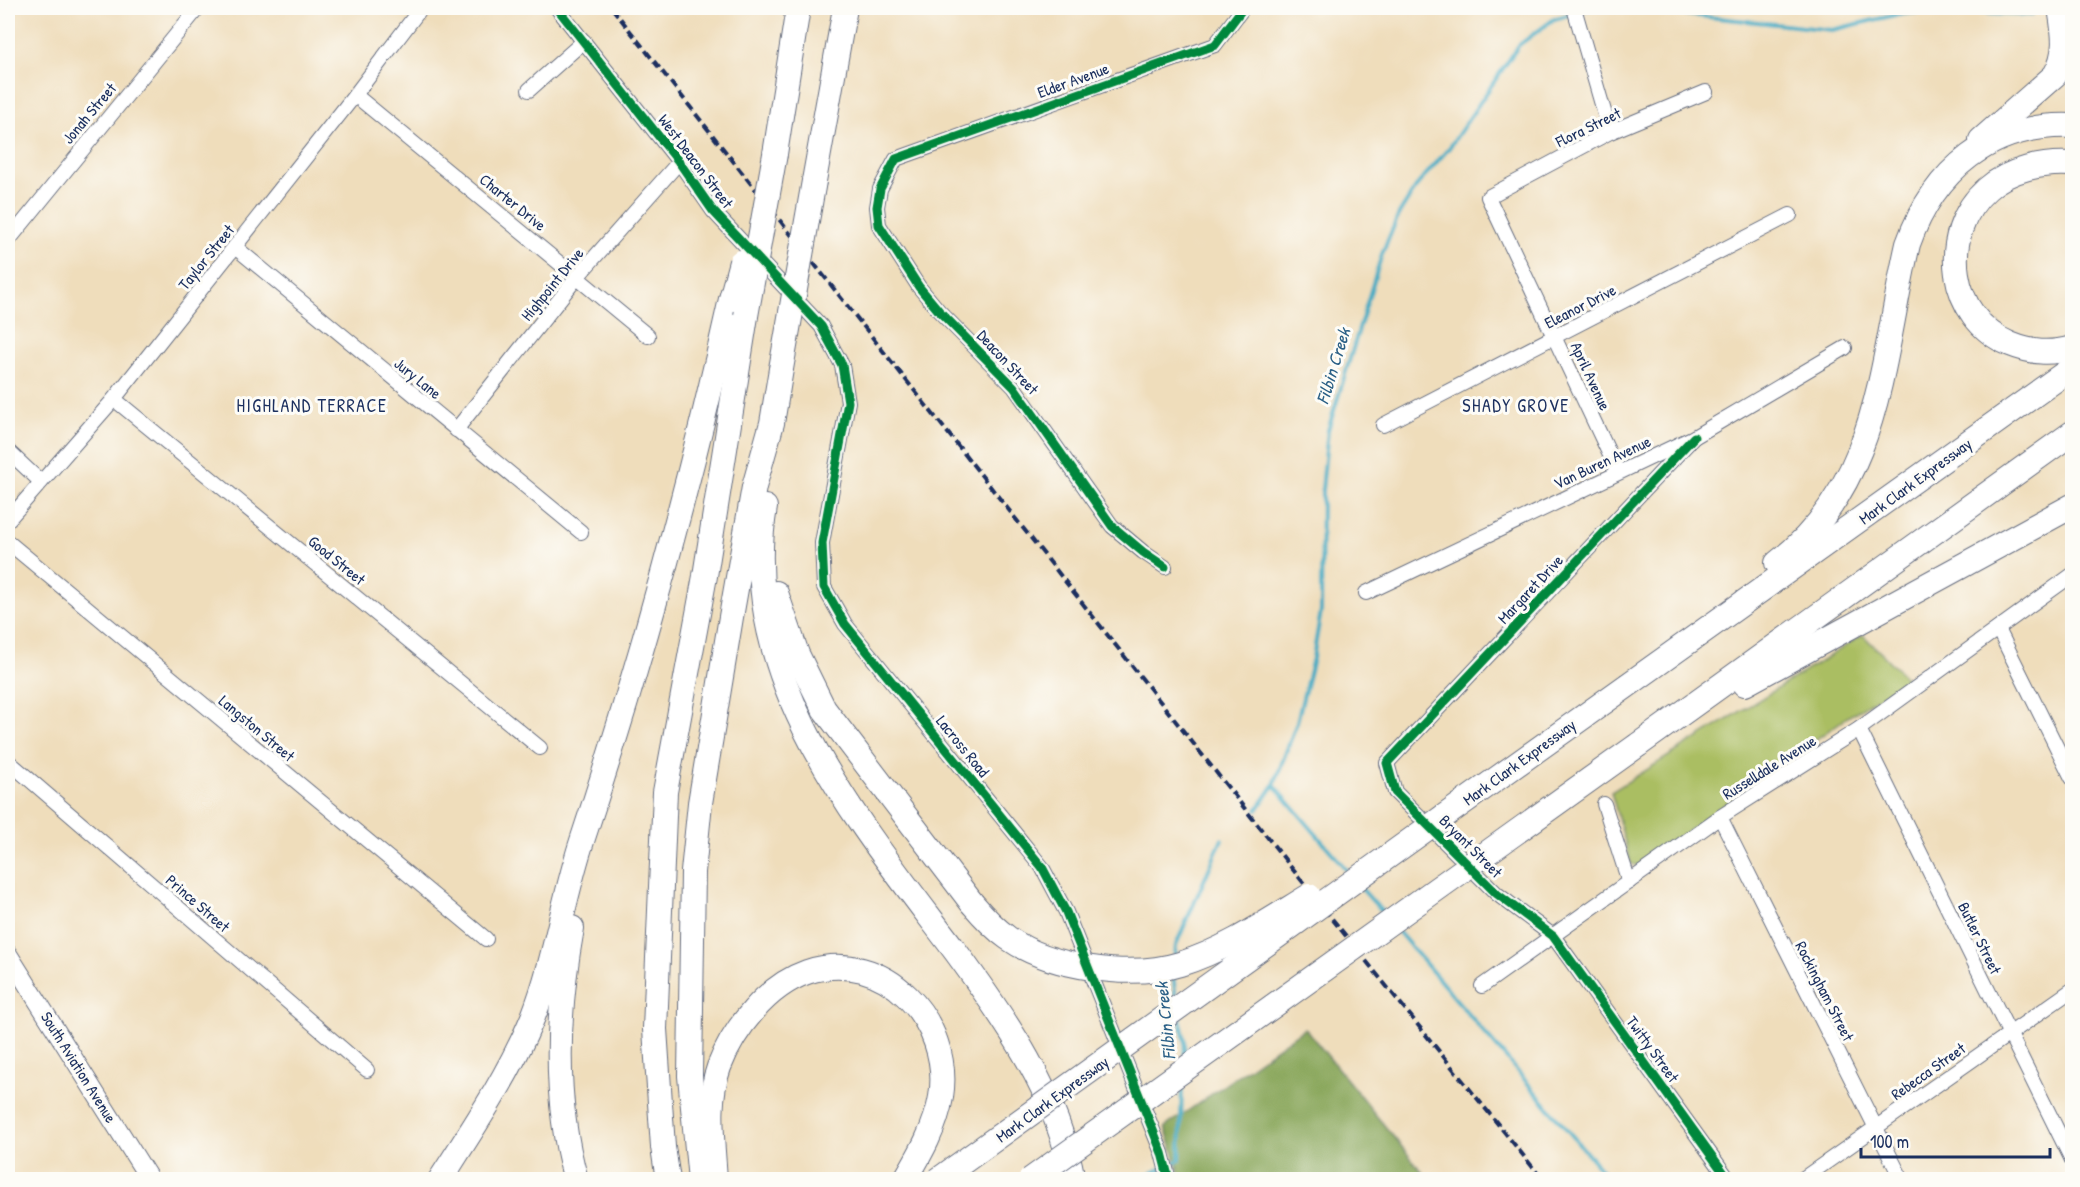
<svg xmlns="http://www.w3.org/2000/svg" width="2080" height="1187" viewBox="0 0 2080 1187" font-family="'Patrick Hand',sans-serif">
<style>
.green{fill:#aabe62;stroke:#627660;stroke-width:1.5}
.forest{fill:#87a558;stroke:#516a5b;stroke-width:1.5}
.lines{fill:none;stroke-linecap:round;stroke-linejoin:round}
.stream{stroke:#43aac3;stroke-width:4}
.street-casing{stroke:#656c7f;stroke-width:16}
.secondary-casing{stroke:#656c7f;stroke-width:20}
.highway-casing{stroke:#656c7f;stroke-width:26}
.street{stroke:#fff;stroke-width:14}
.secondary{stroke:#fff;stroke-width:18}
.highway{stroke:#fff;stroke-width:24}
.rail{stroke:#1b2f5e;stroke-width:4;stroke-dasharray:9 4.5;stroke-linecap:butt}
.highway-bridge-casing{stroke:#656c7f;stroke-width:26;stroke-linecap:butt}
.highway-bridge{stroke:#fff;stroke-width:24}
.cycleway-casing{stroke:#fdfcf7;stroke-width:13}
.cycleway{stroke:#00873e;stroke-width:9}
.labels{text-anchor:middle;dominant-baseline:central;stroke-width:6;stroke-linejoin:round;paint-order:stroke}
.street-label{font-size:16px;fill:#1b2f5e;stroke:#fdfcf7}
.water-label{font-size:18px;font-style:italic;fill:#2b6086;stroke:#fdfcf7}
.neighbourhood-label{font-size:18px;letter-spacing:1.5px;fill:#1b2f5e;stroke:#fdfcf7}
</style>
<rect width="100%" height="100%" fill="#fdfcf7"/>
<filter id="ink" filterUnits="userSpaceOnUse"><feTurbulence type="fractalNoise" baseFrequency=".0167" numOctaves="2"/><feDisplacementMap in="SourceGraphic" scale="12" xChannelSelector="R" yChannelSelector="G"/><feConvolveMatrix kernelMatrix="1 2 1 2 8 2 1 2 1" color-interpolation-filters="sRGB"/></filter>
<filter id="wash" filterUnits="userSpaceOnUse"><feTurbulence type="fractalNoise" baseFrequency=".008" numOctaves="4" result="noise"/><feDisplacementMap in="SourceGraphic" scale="24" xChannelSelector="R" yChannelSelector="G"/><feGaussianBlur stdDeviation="1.35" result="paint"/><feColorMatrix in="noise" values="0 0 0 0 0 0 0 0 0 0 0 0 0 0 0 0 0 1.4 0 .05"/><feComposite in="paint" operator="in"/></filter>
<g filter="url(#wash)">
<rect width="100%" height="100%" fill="#efddbb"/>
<path class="green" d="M1863,635L1907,679L1846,718L1639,866L1631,864L1611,792Z"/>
<path class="forest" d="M1305,1028L1428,1179H1182L1165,1127Z"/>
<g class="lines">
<g class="stream">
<path d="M1658,8L1689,15L1832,30L1895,15L1951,8"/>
<path d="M1952,8L1993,14L2032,15"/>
<path d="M1274,785L1351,875"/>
<path d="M1257,810L1274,785L1297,722L1313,658L1321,611L1322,490L1328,430L1382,254L1399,214L1418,184L1449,148L1519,45L1554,19L1591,8"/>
<path d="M1361,888L1386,916"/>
<path d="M1396,929L1610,1180"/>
<path d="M1175,958L1176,945L1222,839"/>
<path d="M1173,974L1176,999"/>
<path d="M1180,1018L1185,1041L1184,1058"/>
<path d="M1169,1165L1180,1160L1182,1083"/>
<path d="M1136,1180L1163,1168"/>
</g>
</g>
</g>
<g filter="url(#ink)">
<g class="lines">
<g class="street-casing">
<g id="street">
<path d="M557,8L679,162L713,211L821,326L842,365L848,402L822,543L824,587L845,624L1042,867L1066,912L1162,1153L1169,1180"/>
<path d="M1574,8L1610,132"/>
<path d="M529,90L584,41"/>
<path d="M355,95L648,336"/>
<path d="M8,241L198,8"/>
<path d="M235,247L581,532"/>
<path d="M114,399L540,748"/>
<path d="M1383,425L1790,215"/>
<path d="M456,430L578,276L679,162"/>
<path d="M1694,437L1387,763L1395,792L1497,894L1553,936L1729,1180"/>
<path d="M8,451L41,482"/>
<path d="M1618,472L1488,197L1610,132L1706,92"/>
<path d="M8,520L114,399L355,95L421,8"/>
<path d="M8,542L486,939"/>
<path d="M1165,567L1143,552L1112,526L1014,387L939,311L919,287L879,225L877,207L880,189L896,159L1215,45L1243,8"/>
<path d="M1366,593L1694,437L1845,348"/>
<path d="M1998,629L2072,778"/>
<path d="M1859,729L2072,1160"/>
<path d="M8,761L367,1070"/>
<path d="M1604,804L1629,882"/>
<path d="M1720,817L1902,1180"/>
<path d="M1482,986L1720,817L1859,729L2072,575"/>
<path d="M1801,1180L2072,990"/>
</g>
</g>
<g class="secondary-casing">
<path id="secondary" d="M8,954L150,1180"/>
</g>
<g class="highway-casing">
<g id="highway">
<path d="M1981,140L2055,75C2068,52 2064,33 2060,8"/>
<path d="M775,154L798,8"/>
<path d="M2072,164C2044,162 2009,169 1987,189C1937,233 1949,319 2010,344C2032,353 2050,354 2072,348"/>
<path d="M814,181L845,8"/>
<path d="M765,507C736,679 860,824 956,952C1006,1020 1058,1094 1073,1180"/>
<path d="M1777,563C1880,484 1881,361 1908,244C1934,170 1991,123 2072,126"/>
<path d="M776,593L797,654L824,709L972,903"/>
<path d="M1745,684L2072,506"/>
<path d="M1638,745L2072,433"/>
<path d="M1443,817L2072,368"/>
<path d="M572,928C557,1010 553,1099 576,1180"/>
<path d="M440,1180C474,1127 509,1075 533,1017C555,961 563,899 582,841C641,663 690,483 731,299"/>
<path d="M668,1180L663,1147L655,1029L665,792L705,576L746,316"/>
<path d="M700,1180L690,1076L693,872L700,803L731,617L754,487L772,423L781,369"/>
<path d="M715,1180C713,1142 706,1103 719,1067C734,1028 767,986 807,972C884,946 953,1022 941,1097C936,1127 921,1153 905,1180"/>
</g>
</g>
<use href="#street" class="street"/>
<use href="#secondary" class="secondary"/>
<use href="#highway" class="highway"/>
<path class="rail" d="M612,8L1317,900L1543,1180"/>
<g class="highway-bridge-casing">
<g id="highway-bridge">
<path d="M731,299L741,262"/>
<path d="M746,316L775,154"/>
<path d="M781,369L814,181"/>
<path d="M972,903C983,916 994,928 1008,938C1050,968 1131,979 1180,964C1226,950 1268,921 1309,896"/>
<path d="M938,1180L1443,817"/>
<path d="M1030,1180L1638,745"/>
</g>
</g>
<use href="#highway-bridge" class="highway-bridge"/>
<g class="cycleway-casing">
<g id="cycleway">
<path d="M557,8L679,162L713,211L821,326L842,365L848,402L822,543L824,587L845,624L1042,867L1066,912L1162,1153L1169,1180"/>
<path d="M1694,437L1387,763L1395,792L1497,894L1553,936L1729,1180"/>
<path d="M1165,567L1143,552L1112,526L1014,387L939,311L919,287L879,225L877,207L880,189L896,159L1215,45L1243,8"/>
</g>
</g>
<use href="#cycleway" class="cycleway"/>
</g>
</g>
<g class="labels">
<g class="street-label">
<text transform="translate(1073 80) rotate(-20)">Elder Avenue</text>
<text transform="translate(89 113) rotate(-50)">Jonah Street</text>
<text transform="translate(1588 127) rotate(-26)">Flora Street</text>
<text transform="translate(696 161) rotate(53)">West Deacon Street</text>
<text transform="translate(513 202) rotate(39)">Charter Drive</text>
<text transform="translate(206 257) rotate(-51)">Taylor Street</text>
<text transform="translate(552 284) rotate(-51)">Highpoint Drive</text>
<text transform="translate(1580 306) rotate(-27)">Eleanor Drive</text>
<text transform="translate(1008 362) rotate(47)">Deacon Street</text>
<text transform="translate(1591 376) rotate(65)">April Avenue</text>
<text transform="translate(418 378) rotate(39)">Jury Lane</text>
<text transform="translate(1602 462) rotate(-25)">Van Buren Avenue</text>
<text transform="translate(1915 481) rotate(-36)">Mark Clark Expressway</text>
<text transform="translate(337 560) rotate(39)">Good Street</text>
<text transform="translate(1530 589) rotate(-47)">Margaret Drive</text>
<text transform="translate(257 728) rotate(40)">Langston Street</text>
<text transform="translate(963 746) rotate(51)">Lacross Road</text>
<text transform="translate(1519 762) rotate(-36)">Mark Clark Expressway</text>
<text transform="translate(1769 767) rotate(-32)">Russelldale Avenue</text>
<text transform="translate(1471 846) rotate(45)">Bryant Street</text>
<text transform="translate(198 903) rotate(41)">Prince Street</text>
<text transform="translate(1980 938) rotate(64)">Butler Street</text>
<text transform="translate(1825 991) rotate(63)">Rockingham Street</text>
<text transform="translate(1653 1049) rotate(54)">Twitty Street</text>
<text transform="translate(79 1067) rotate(58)">South Aviation Avenue</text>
<text transform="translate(1928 1071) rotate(-35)">Rebecca Street</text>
<text transform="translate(1052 1099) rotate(-36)">Mark Clark Expressway</text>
</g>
<g class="water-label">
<text transform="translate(1333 366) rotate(-73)">Filbin Creek</text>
<text transform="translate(1165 1021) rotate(-96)">Filbin Creek</text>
</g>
<g class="neighbourhood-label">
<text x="312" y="405">HIGHLAND TERRACE</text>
<text x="1516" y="405">SHADY GROVE</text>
</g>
</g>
<rect width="2080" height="1187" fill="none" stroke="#fdfcf7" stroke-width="30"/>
<path d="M1861 1148v9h189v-9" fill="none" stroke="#1b2f5e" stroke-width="3"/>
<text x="1870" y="1148" font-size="18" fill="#1b2f5e" stroke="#fdfcf7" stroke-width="4.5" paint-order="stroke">100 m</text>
</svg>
